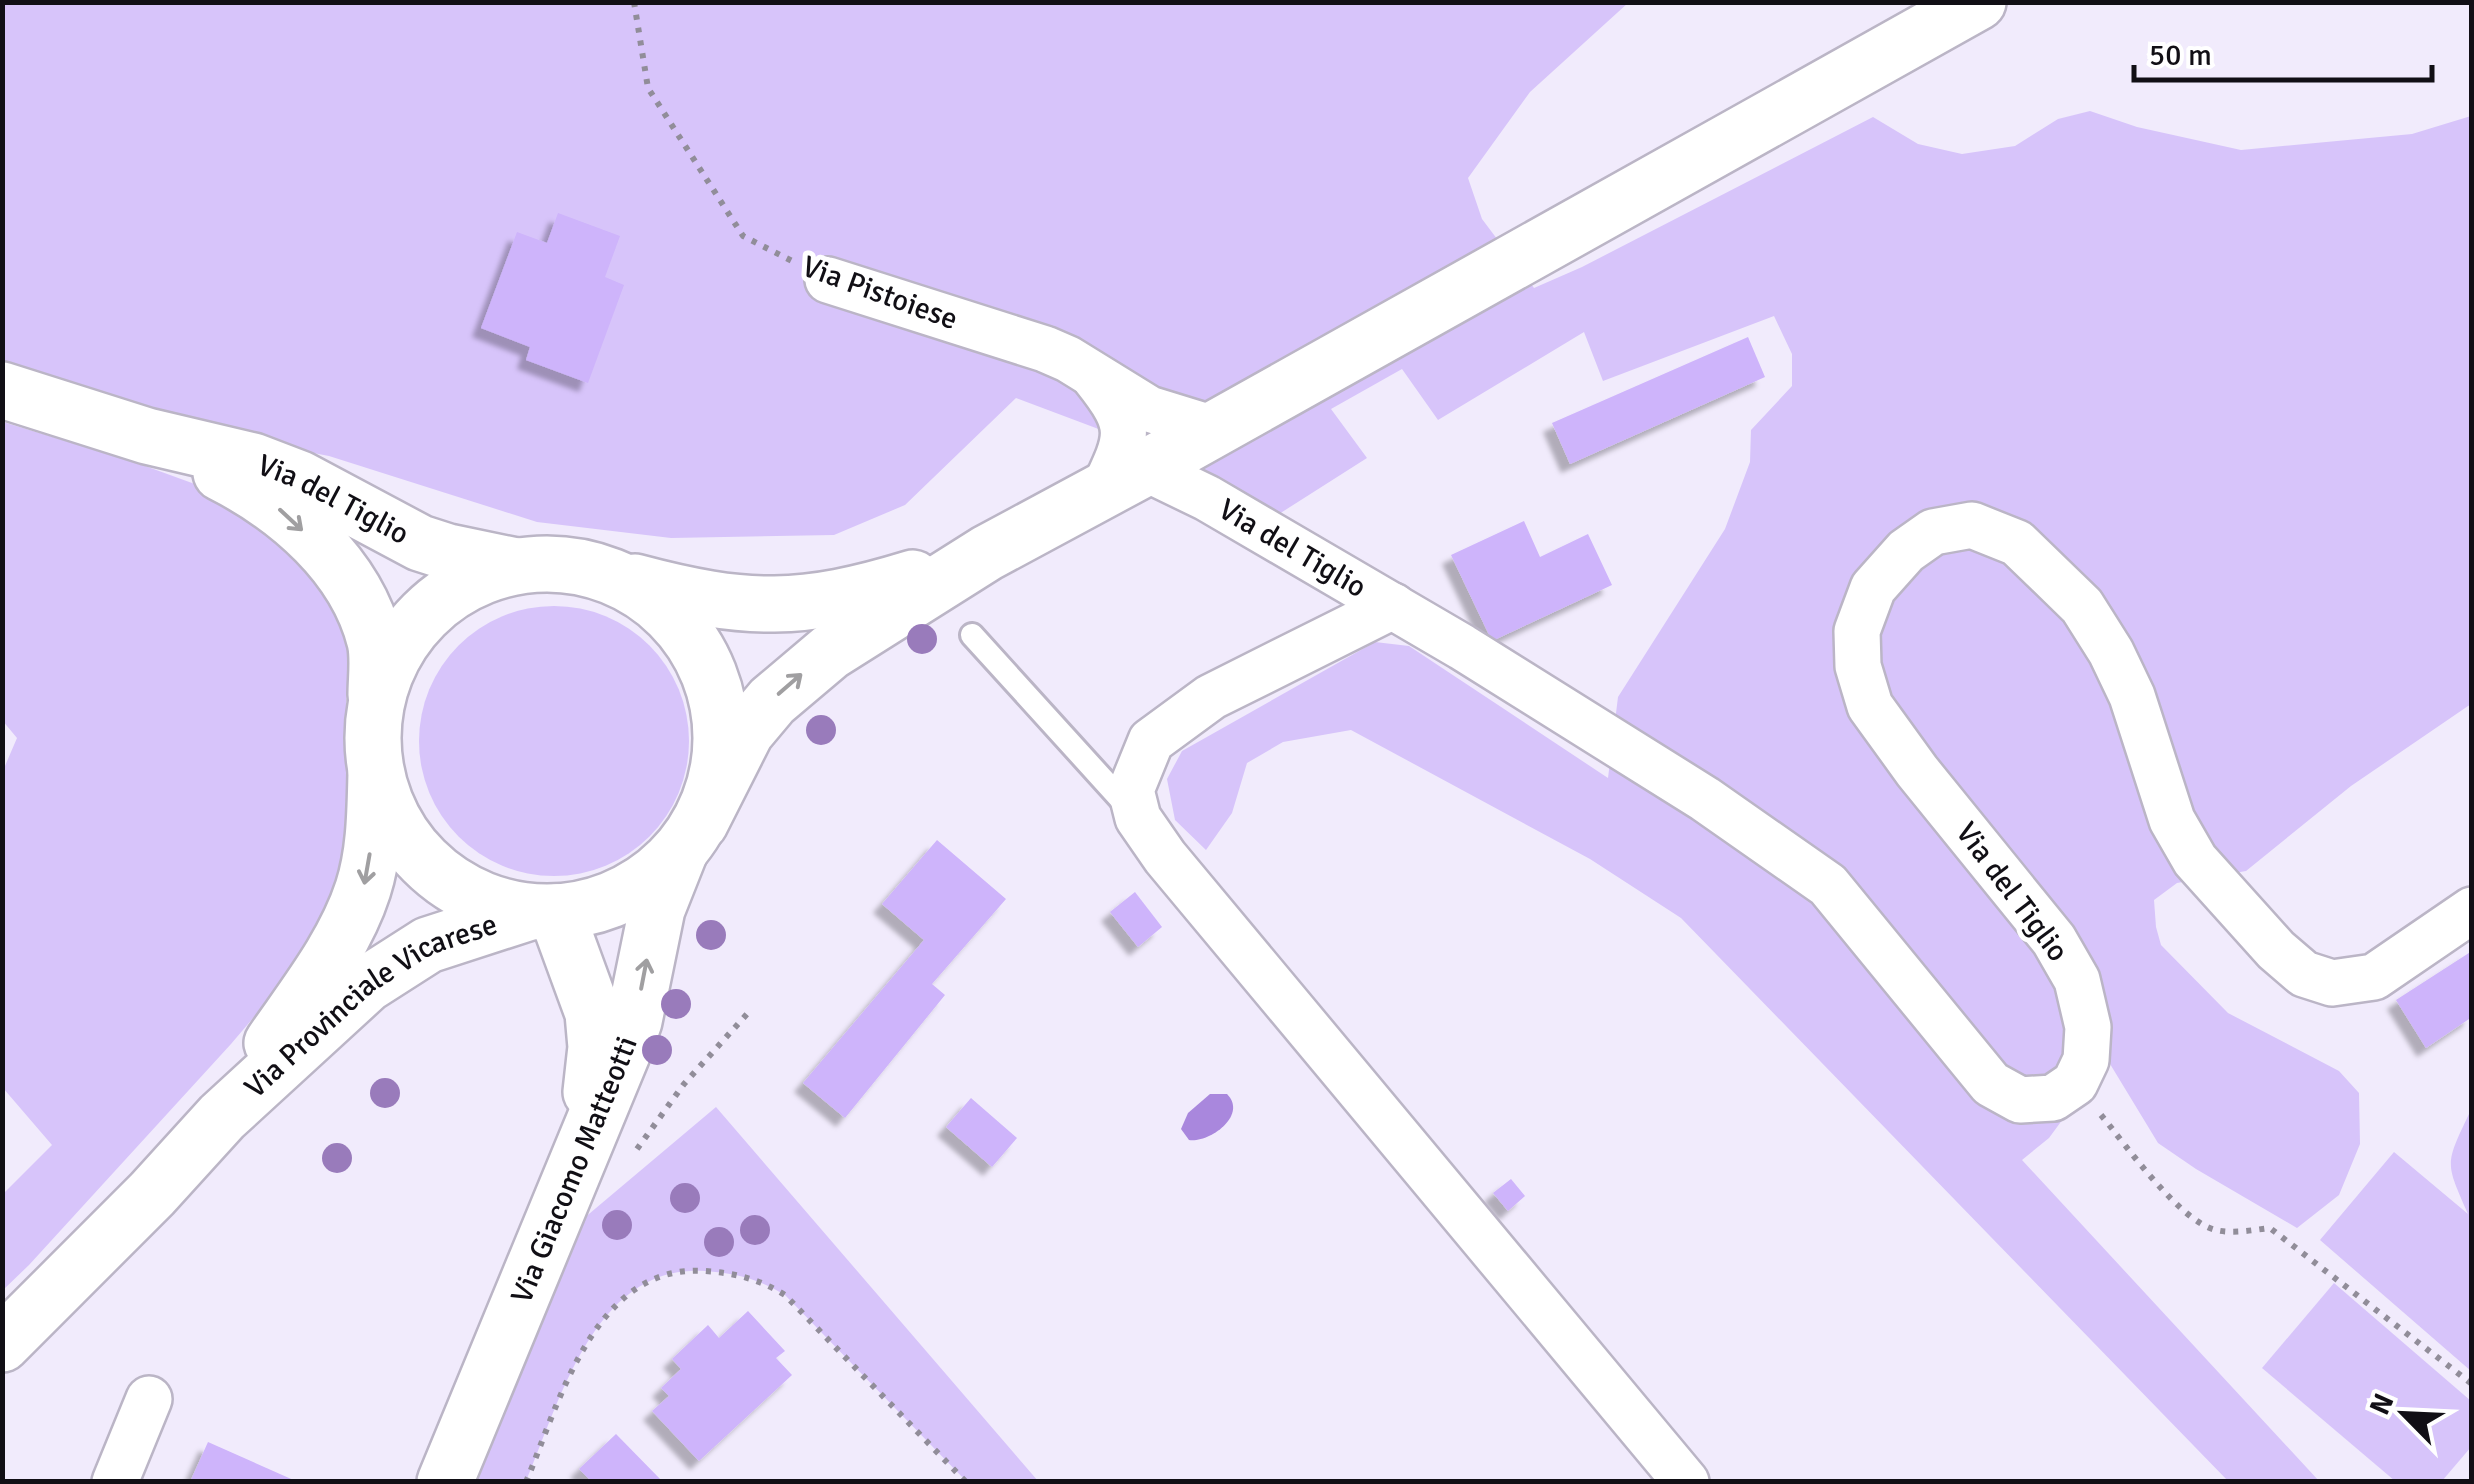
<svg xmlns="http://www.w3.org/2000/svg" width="2474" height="1484" viewBox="0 0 2474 1484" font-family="Signika,sans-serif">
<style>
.green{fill:#d7c4fa}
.water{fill:#a987dd}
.building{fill:#ceb4fb;filter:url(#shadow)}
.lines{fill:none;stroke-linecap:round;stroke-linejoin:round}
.service-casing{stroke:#bbb5c6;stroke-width:28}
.minor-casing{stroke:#bbb5c6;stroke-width:50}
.secondary-casing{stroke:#bbb5c6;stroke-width:60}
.primary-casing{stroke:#bbb5c6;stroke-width:60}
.path{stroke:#918d99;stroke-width:6;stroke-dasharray:5 8;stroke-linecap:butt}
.service{stroke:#fff;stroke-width:22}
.minor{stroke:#fff;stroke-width:45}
.secondary{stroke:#fff;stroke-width:55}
.primary{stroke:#fff;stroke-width:55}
.tree{fill:#997bbb}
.oneway{stroke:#a09fa1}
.labels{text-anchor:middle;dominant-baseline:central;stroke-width:10;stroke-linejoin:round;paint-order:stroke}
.street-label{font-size:30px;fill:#110f15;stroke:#fff}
</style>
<defs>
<filter id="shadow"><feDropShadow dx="-9" dy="9" stdDeviation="2.5" flood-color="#0004"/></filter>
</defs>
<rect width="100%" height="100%" fill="#f1ebfc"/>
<g class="green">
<path d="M3,3H1628L1530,92L1468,178L1482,219L1534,288L1582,267L1873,117L1918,144L1962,154L2015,146L2058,119L2090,111L2137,127L2241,150L2412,134L2471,116V704L2351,786L2246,871L2177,883L2154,900L2156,927L2161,945L2228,1013L2339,1071L2359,1093L2360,1144L2339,1195L2297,1228L2196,1169L2158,1143L2107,1059L2049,1138L2022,1160L2319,1481H2228L1681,918L1590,859L1351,730L1283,742L1247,763L1232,813L1206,850L1175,820L1167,779L1182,751L1375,642L1409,646L1608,778L1618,697L1725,529L1750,462L1751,430L1792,386V354L1774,316L1603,381L1584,332L1438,420L1402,369L1331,409L1367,458L1279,514L1197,466L1016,398L905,505L834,535L671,538L537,522L329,456L144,421L3,374Z"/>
<path d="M3,422L126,459L214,491L314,573L348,627L353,659L346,700V742L358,853L299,964L231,1044L29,1265L3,1290L2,1195L52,1145L3,1088L2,773L17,738L2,720Z"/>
<circle cx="554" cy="741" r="135"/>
<path d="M716,1107L1038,1481H966L785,1295C759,1279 735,1273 705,1271C595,1263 560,1401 526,1481L477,1482L583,1219Z"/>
<path d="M2469,1114H2471V1371L2320,1240L2394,1152L2468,1214C2446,1163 2444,1166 2469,1114Z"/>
<path d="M2334,1283L2471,1401V1447L2442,1481H2395L2262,1368Z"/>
</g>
<path class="water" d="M1210,1094H1227C1248,1115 1210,1143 1189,1140L1181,1129L1188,1113Z"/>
<g class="building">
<path d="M558,213L620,236L605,277L624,285L588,383L526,360L530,347L481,328L517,232L547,243Z"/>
<path d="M1748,337L1765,377L1570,464L1552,423Z"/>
<path d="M1524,521L1540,557L1588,534L1612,585L1492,641L1451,555Z"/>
<path d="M937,840L1006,899L932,984L945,995L845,1118L803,1083L924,940L882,904Z"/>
<path d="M1135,892L1162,927L1138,947L1110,912Z"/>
<path d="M2472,951V1017L2426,1048L2396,1000Z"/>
<path d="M971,1098L1017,1138L992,1167L946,1127Z"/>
<path d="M1511,1179L1525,1196L1508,1211L1493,1193Z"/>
<path d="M748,1311L785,1351L776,1358L792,1375L699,1461L652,1411L669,1396L661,1388L681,1369L672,1359L708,1325L719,1338Z"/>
<path d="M616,1434L663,1482H592L579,1469Z"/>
<path d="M208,1442L298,1482H190Z"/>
</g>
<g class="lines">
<g class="service-casing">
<path id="service" d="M972,635L1128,807"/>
</g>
<g class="minor-casing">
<g id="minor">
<path d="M828,280L1045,349L1068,359L1149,409L1214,429"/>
<path d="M1095,378C1134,427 1129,436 1103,491"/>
<path id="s1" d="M1145,468L1207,498L1462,647L1705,799L1828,885L1991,1084L2020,1100L2053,1098L2075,1083L2086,1060L2088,1027L2077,980L2054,940L1917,771L1870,706L1858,666L1857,631L1873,588L1906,551L1933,532L1972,525L2017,543L2082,606L2111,652L2132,696L2172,820L2195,860L2276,950L2304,974L2332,983L2374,977L2472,910"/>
<path d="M1393,606L1211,697L1151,741L1131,790L1138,818L1165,857L1686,1482"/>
<path d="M115,1482L149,1399"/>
</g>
</g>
<g class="secondary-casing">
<g id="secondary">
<path d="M556,912L593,1013L596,1047L591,1092"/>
<path d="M272,1043C305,995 345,945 363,889C375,852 375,811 376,773"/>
<path id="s2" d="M2,1344L152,1194L222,1117L367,984L428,945L530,912"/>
<path id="s3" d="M445,1482L622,1054L634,1021L657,909L680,851"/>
</g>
</g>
<g class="primary-casing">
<g id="primary">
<path id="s4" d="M2,390L147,436L253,461L300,479L420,543L448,552L516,566"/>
<path d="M221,473C288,507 356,565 375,641C379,658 376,678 376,695"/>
<circle cx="547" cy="738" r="174"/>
<path d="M635,582C747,612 802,612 913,578"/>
<path d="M700,823L746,732L772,701L830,652L987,553L1145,468L1978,2"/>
</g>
</g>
<g class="path">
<path d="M634,2L648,88L743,236L792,261"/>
<path d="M2101,1115C2126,1145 2180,1222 2216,1230C2232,1234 2253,1230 2270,1228L2472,1384"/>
<path d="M637,1149L684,1084L747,1014"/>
<path d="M526,1482C560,1401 595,1263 705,1271C735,1273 759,1279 785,1295L966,1482"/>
</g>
<use href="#service" class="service"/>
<use href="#minor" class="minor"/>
<use href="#secondary" class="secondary"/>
<use href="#primary" class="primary"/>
</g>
<g class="tree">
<circle cx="922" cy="639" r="15"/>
<circle cx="821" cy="730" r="15"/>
<circle cx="711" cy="935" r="15"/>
<circle cx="676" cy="1004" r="15"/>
<circle cx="657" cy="1050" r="15"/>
<circle cx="385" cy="1093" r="15"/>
<circle cx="337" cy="1158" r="15"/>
<circle cx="685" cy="1198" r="15"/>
<circle cx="617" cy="1225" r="15"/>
<circle cx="755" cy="1230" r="15"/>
<circle cx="719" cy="1242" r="15"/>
</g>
<defs><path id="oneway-shaft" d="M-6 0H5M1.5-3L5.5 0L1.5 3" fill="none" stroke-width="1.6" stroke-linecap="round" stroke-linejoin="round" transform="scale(2.5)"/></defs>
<g class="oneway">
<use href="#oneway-shaft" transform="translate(291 520) rotate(43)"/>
<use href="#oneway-shaft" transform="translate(790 684) rotate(-41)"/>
<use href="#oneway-shaft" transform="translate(367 869) rotate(100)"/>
<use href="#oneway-shaft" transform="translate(644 974) rotate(-79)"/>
</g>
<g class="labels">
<g class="street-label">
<text transform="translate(880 293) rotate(20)">Via Pistoiese</text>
<text stroke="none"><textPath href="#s4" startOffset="350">Via del Tiglio</textPath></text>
<text stroke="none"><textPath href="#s1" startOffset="168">Via del Tiglio</textPath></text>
<text transform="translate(2012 892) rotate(53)">Via del Tiglio</text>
<text stroke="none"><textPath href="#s2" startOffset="505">Via Provinciale Vicarese</textPath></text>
<text stroke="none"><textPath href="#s3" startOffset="338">Via Giacomo Matteotti</textPath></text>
</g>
</g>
<rect width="2474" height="1484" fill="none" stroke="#110f15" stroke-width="10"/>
<g transform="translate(2404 1414) rotate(294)" stroke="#ffffff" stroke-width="8" paint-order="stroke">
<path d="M0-8L18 38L0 25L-18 38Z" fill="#110f15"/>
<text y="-15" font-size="28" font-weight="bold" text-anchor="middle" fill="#110f15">N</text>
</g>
<path d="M2134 65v15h298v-15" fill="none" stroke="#110f15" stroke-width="5"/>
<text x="2149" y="65" font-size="30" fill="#110f15" stroke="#ffffff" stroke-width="8" paint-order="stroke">50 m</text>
</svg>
